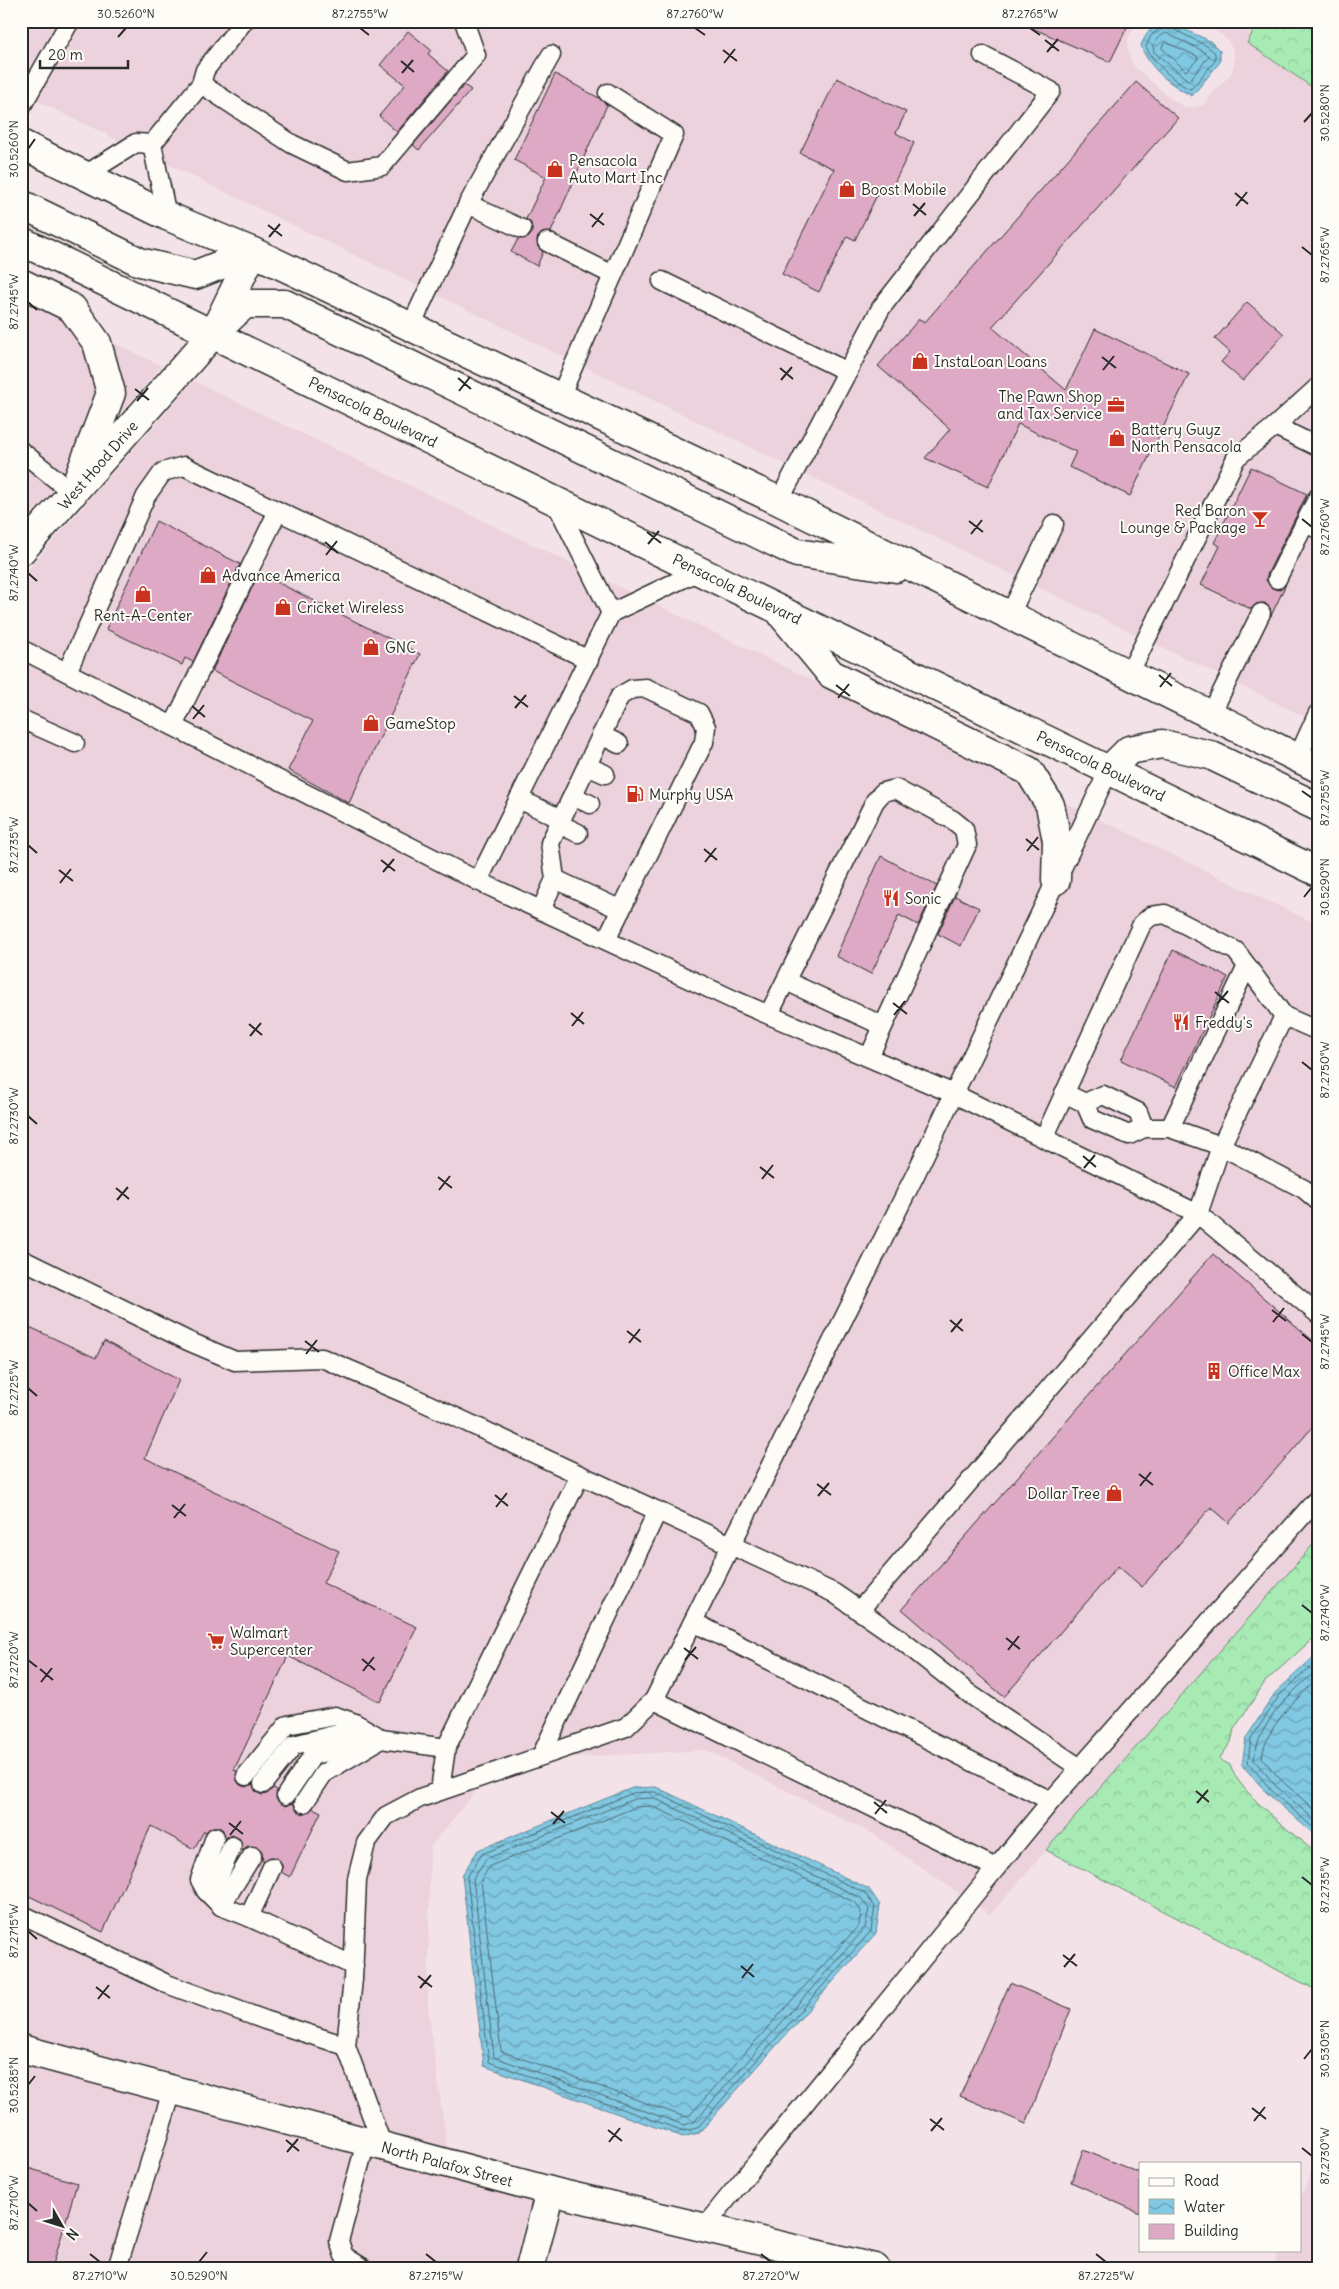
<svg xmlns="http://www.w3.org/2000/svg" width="1339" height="2289" viewBox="0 0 1339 2289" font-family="Delius,sans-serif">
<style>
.built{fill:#ecd2dd}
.forest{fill:url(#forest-crowns);stroke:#698a70}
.water{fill:url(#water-waves);stroke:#5f8999}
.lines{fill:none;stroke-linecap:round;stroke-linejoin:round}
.shore{stroke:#4d6a74;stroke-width:1}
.building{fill:#dda9c4;stroke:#2b2b2b}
.service-casing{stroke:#2b2b2b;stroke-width:21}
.minor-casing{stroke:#2b2b2b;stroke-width:31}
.tertiary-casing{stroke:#2b2b2b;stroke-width:31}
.secondary-casing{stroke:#2b2b2b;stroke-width:31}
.trunk-casing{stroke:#2b2b2b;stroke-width:31}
.service{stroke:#fdfcf7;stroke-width:18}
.minor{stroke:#fdfcf7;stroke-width:28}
.tertiary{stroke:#fdfcf7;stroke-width:28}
.secondary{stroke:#fdfcf7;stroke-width:28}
.trunk{stroke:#fdfcf7;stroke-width:28}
.ticks{fill:none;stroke:#2b2b2b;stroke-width:2}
.labels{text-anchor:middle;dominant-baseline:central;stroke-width:4;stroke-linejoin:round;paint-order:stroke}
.poi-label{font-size:15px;fill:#2b2b2b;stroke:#fdfcf7;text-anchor:start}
.street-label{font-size:15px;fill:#2b2b2b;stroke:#fdfcf7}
.neatline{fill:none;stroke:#2b2b2b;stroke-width:2}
.ticks-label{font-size:12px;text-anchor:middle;fill:#2b2b2b}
</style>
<defs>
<pattern id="forest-crowns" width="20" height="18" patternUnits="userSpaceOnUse" patternTransform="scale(1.25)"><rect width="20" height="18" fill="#a7eab4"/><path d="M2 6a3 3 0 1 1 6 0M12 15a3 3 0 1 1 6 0" fill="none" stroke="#90c99b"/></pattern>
<pattern id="water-waves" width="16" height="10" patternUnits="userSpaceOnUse" patternTransform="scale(1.25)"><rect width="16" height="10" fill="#81c8e2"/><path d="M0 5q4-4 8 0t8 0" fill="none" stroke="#6aa3b7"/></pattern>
</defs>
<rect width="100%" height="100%" fill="#f3e3e8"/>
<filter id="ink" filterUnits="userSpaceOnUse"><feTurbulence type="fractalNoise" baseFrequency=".02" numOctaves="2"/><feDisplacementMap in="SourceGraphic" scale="10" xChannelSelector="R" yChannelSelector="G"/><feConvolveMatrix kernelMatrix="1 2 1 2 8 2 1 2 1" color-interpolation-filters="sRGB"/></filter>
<g filter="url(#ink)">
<g class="built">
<path d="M21,21H1139L1128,38V48L1131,61L1136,68L1171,99L1187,108L1203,105L1232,72L1234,64V52L1228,41L1215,30L1197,21H1259L1247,43L1318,91V723L21,93Z"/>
<path d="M21,298L162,366L21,526Z"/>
<path d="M194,381L1318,925V1539L990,1915L873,1834L706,1750L501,1761L430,1847L428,2007L447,2148L175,2073L21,2034V577Z"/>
<path d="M21,2065L530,2202L513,2268H21Z"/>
<path d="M1318,2155V2268H1273L1280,2250H1300V2199Z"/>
</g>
<g class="forest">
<path d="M1259,21H1318V91L1247,43Z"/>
<path d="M1318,1539V1634L1265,1682L1234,1729L1231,1742L1219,1759L1230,1765C1238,1792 1295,1835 1318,1855V1991L1046,1850Z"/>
</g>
<g class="water">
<path d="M1166,21L1210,41L1220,51V62L1192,96C1172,86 1147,67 1141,45C1146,34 1153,23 1166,21Z"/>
<path d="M1318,1653V1838L1268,1794L1242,1765L1246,1738L1275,1693Z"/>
<path d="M656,1787L869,1889L880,1905L876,1933L699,2133L683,2137L484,2066L462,1875L478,1850L632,1788Z"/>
</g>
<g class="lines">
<g class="shore">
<path d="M1165,25L1207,46L1215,53V61L1191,89C1178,86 1150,59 1146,46L1151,36Z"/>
<path d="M1166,33L1203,51L1209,56L1189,81L1154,52L1153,46L1157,39Z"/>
<path d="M1165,42L1197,56L1198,59L1186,71L1162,48Z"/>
<path d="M1318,1660L1279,1696L1251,1739L1248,1762L1272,1791L1318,1832"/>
<path d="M1318,1669C1290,1694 1259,1721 1254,1760L1276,1786L1318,1823"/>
<path d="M1318,1679C1295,1700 1266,1726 1262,1758L1282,1781L1318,1813"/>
<path d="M655,1792L865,1893L875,1907L871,1931L697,2128L684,2131L489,2062L467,1877L482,1854L633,1793Z"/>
<path d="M654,1798L861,1898L869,1909L865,1928L694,2122L684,2125L494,2057L473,1878L486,1859L634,1799Z"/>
<path d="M652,1806L856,1903L861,1911L859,1925L690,2115L685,2117L501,2051L481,1880L490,1866L636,1807Z"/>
</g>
</g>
<g class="building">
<path d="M1016,21H1130L1110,62Z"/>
<path d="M408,31L431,50L428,54L448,71L397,132L379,116L405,85L380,65Z"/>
<path d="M555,74L599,98L607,105L551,232L542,233L537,238L538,247L543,252L537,266L511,252L518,239L528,238L532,233L531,223L526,219L546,177L514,160Z"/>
<path d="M837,78L906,112L896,133L914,143L889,193L880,189L855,240L847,236L819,292L782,274L834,169L800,153Z"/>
<path d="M1136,82L1178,118L992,327L1066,390L1095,329L1189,374L1130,496L1069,467L1076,452L1018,424L988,487L925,458L950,429L878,366L919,319L925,322Z"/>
<path d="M464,85L471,90L419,150L413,145Z"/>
<path d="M1247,302L1284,334L1243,381L1221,362L1230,352L1215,339Z"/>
<path d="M1251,467L1307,494L1267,575L1266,580L1272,588L1278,590L1286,584L1271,616L1270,608L1265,603L1256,604L1251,609L1201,585L1220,546L1214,543Z"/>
<path d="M156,521L240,564L193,662L185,658L182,665L106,629Z"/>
<path d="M259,573L420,654L349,803L288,770L313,721L212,671Z"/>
<path d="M881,856L937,886L918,925L899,915L871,974L836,956Z"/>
<path d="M955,896L979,908L961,946L938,934Z"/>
<path d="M1173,950L1228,977L1176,1087L1121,1060Z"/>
<path d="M1213,1254L1318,1345V1421L1229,1523L1211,1507L1142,1587L1118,1566L1004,1697L902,1609Z"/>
<path d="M21,1323L96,1358L104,1341L179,1380L145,1458L339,1551L323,1583L417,1627L380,1702L288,1656L234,1770L237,1771L236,1779L240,1785L245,1787L253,1784L256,1792L262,1795L267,1794L273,1788L277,1790L276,1799L280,1803L286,1806L293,1802L295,1808L303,1814L313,1808L321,1812L290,1877L281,1872L282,1866L277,1858L271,1857L263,1862L262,1851L258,1847L247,1846L242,1851L240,1839L231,1835L225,1838L223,1830L219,1827H213L206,1832L204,1831L194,1849L151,1826L103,1932L21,1892Z"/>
<path d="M1010,1983L1071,2009L1026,2124L960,2096Z"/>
<path d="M1083,2150L1140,2173V2213L1071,2182Z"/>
<path d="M28,2168L77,2183L52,2268H21V2191Z"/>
</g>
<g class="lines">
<g class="service-casing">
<g id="service">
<path d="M201,84L292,144L348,171L382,166L476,55L464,21"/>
<path d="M21,107L70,21"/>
<path d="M85,175L136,143L152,144"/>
<path d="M167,216L152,144L201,84L205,70L244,21"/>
<path d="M522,229L468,204L551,55"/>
<path d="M547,242L613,275"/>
<path d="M662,281L848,372"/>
<path d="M411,326L468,204"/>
<path d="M560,397L674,135L608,93"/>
<path d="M1275,426L1318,387"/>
<path d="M21,451L73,493"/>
<path d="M1318,497L1305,523L1318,529"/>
<path d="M555,501L611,613"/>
<path d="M779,501L881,308L1051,91L983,55"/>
<path d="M1277,579L1305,523"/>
<path d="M1010,614L1054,524"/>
<path d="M21,649L478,881L734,1000L954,1094L1198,1214L1318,1314"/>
<path d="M67,672L146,496L163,472L184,466L589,660"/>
<path d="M1129,674L1236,458L1275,426L1318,447"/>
<path d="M1211,714L1261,613"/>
<path d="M21,719L75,743"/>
<path d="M173,726L278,511"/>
<path d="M601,735L619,744"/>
<path d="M1298,757L1318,713"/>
<path d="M587,766L605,774"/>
<path d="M1109,770L914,1177L654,1700L996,1868L1051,1801L1318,1498"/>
<path d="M572,796L590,804"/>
<path d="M519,799L561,819"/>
<path d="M559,824L578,833"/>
<path d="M555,879L621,910"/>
<path d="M478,881L611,613L699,571"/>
<path d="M541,910L555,879L550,843L620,696L632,689L646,688L699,713L706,727L704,742L606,940"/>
<path d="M786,981L883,1026"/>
<path d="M769,1014L875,801L883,792L896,789L953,820L964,829L967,845L869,1057"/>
<path d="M1064,1093L1085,1103L1092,1119L1129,1135L1144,1128H1170L1221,1146L1304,1189L1318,1201"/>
<path d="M1085,1103L1103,1095L1138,1112L1144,1128"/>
<path d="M1170,1128L1247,966"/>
<path d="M1044,1138L1142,924L1151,916L1165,914L1236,951L1284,1016L1318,1031"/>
<path d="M21,1259L188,1341L235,1361L322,1358L406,1394L834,1593L896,1636L971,1695L1080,1768"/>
<path d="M859,1611L1198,1214L1221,1146L1284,1016"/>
<path d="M693,1622L1051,1801"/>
<path d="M542,1754L657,1512"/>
<path d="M246,1776L287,1725L335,1716L355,1723L376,1735"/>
<path d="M263,1784L294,1745L338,1734L381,1739L313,1755L286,1795"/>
<path d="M440,1790L446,1748L580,1475"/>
<path d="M304,1803L324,1773L381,1739L446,1748"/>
<path d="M215,1837L200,1880L206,1891L221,1906L218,1879L232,1846"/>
<path d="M252,1856L221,1906L249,1917L272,1867"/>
<path d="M21,1914L167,1984L265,2020L346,2046"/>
<path d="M249,1917L354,1966"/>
<path d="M383,2147L346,2046L353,1979L357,1879L366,1843L386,1816L420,1798L626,1727L654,1700"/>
<path d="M705,2226L996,1868"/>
<path d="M117,2268L173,2088"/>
<path d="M363,2268L344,2256L339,2241L366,2142"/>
</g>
</g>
<g class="minor-casing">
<path id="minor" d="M530,2268L550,2191"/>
</g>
<g class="tertiary-casing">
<path id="tertiary" d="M21,551L213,334L253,252"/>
</g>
<g class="secondary-casing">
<path id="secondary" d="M21,2049L550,2191L875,2268"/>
</g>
<g class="trunk-casing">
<g id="trunk">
<path d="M21,144L167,216L253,252L779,501L1318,768"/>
<path d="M21,204L140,262L195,275L253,252"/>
<path d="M21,241L1318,872"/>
<path d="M21,283L72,308L97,343L111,393L73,493"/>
<path d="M213,334L245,304H285L797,553L896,568"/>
<path d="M783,616L831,674L1029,771L1050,805L1057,841L1056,880"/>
<path d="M1109,770L1129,750L1162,744L1210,755L1318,807"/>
</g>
</g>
<use href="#service" class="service"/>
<use href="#minor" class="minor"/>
<use href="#tertiary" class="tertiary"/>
<use href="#secondary" class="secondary"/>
<use href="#trunk" class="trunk"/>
</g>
</g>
<path class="ticks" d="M360,28L369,35M695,28L705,35M1030,28L1040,35M118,37L126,28M1045,40L1059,51M723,50L737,61M1047,52L1058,39M401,61L414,72M724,63L735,49M402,73L413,60M1304,122L1312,113M28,149L35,139M1235,193L1248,204M913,204L926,215M1236,206L1247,192M590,214L604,225M914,216L925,203M268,225L282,236M592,227L603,213M269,237L280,224M1302,247L1312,255M28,302L37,310M1102,357L1116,368M780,368L793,379M1103,370L1114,356M458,378L471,389M781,380L792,367M135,389L149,400M459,391L470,377M137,401L148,388M1302,519L1312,527M969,521L983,532M647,532L661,543M971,534L982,520M325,542L338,553M648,544L659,531M326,555L337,541M28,573L37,581M1159,675L1172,686M836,685L850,696M1160,687L1171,673M514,696L528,707M838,698L849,684M192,706L205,717M515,708L526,695M193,719L204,705M1302,791L1312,798M1026,839L1039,850M28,845L37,853M704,849L717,860M1027,851L1038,837M381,860L395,871M705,862L716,848M59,870L73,881M383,872L394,859M60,883L71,869M1304,897L1312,887M1215,992L1229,1003M893,1003L907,1014M1217,1004L1228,991M571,1013L584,1024M894,1015L905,1001M249,1024L262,1035M572,1026L583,1012M250,1036L261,1023M1302,1062L1312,1070M28,1116L37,1124M1083,1156L1096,1167M760,1167L774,1178M1084,1168L1095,1155M438,1177L452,1188M762,1179L773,1165M116,1188L129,1199M439,1190L450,1176M117,1200L128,1187M1272,1310L1286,1321M950,1320L963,1331M1273,1322L1284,1308M627,1331L641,1342M951,1332L962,1319M1302,1334L1312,1342M305,1341L319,1352M629,1343L640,1329M306,1354L317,1340M28,1388L37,1396M1139,1474L1153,1485M817,1484L831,1495M1140,1486L1151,1472M495,1495L508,1506M818,1496L829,1483M172,1505L186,1516M496,1507L507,1493M174,1518L185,1504M1302,1605L1312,1613M1006,1638L1020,1649M684,1648L698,1659M1008,1650L1019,1636M362,1659L375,1670M28,1660L37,1667M685,1660L696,1647M40,1669L53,1680M363,1671L374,1657M41,1682L52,1668M1196,1791L1209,1802M874,1802L887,1813M1197,1803L1208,1790M551,1812L565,1823M875,1814L886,1800M229,1823L243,1834M553,1824L564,1811M230,1835L241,1821M1302,1877L1312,1885M28,1931L37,1939M1063,1955L1077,1966M741,1966L754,1977M1064,1967L1075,1954M418,1976L432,1987M742,1978L753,1964M96,1987L110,1998M420,1988L431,1975M98,1999L109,1985M1304,2059L1312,2049M28,2085L35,2076M1252,2108L1266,2119M930,2119L944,2130M1254,2121L1265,2107M608,2130L622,2141M931,2131L942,2118M286,2140L299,2151M609,2142L620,2128M1302,2148L1312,2156M287,2152L298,2139M28,2203L37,2211M90,2254L100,2262M426,2254L436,2262M761,2254L771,2262M1096,2254L1106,2262M199,2262L207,2252"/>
<defs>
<g id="shop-bare" transform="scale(1.35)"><path d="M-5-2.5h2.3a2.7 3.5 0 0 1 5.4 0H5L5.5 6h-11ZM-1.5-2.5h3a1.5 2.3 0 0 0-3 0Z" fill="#c8321e" stroke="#fdfcf7" stroke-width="2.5" paint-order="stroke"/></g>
<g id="office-bare" transform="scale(1.35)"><path d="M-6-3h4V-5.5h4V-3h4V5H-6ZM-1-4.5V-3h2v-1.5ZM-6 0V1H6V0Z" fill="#c8321e" stroke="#fdfcf7" stroke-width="2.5" paint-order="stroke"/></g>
<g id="bar-bare" transform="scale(1.35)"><path d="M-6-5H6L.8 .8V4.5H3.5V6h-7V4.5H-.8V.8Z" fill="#c8321e" stroke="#fdfcf7" stroke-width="2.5" paint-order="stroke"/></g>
<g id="fuel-bare" transform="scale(1.35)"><path d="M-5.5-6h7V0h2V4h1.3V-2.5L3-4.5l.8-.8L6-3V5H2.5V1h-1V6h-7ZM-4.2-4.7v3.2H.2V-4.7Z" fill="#c8321e" stroke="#fdfcf7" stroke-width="2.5" paint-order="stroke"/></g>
<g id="restaurant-bare" transform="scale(1.35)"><path d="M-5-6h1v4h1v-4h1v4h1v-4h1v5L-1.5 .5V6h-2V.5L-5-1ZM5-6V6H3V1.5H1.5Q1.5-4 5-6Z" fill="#c8321e" stroke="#fdfcf7" stroke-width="2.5" paint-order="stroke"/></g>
<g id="building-bare" transform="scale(1.35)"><path d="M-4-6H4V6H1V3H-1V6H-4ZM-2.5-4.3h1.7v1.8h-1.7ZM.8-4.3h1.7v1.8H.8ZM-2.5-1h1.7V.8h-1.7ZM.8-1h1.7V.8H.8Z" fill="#c8321e" stroke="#fdfcf7" stroke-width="2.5" paint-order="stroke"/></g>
<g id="supermarket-bare" transform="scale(1.35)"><path d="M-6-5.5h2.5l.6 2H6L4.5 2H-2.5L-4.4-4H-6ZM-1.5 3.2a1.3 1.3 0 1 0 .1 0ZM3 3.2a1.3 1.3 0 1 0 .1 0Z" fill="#c8321e" stroke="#fdfcf7" stroke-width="2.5" paint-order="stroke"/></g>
</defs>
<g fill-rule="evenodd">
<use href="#shop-bare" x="555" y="169"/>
<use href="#shop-bare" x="847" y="189"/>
<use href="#shop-bare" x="920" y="361"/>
<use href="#office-bare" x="1116" y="405"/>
<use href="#shop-bare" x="1117" y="438"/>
<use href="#bar-bare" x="1260" y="519"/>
<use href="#shop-bare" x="208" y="575"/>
<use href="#shop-bare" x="143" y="594"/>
<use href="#shop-bare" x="283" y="607"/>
<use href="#shop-bare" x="371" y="647"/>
<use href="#shop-bare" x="371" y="723"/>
<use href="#fuel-bare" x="635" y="794"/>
<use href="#restaurant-bare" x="891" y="898"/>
<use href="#restaurant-bare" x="1181" y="1022"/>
<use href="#building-bare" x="1214" y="1371"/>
<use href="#shop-bare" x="1114" y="1493"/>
<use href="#supermarket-bare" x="216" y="1641"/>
</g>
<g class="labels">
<g class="poi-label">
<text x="569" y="160">Pensacola<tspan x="569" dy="17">Auto Mart Inc</tspan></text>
<text x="861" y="189">Boost Mobile</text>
<text x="934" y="361">InstaLoan Loans</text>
<text x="1102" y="396" text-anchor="end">The Pawn Shop<tspan x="1102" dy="17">and Tax Service</tspan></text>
<text x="1131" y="429">Battery Guyz<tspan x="1131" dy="17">North Pensacola</tspan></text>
<text x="1246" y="510" text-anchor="end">Red Baron<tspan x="1246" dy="17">Lounge &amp; Package</tspan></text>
<text x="222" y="575">Advance America</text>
<text x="297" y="607">Cricket Wireless</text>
<text x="143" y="615" text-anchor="middle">Rent-A-Center</text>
<text x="385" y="647">GNC</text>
<text x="385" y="723">GameStop</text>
<text x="649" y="794">Murphy USA</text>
<text x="905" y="898">Sonic</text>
<text x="1195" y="1022">Freddy's</text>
<text x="1228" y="1371">Office Max</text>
<text x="1100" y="1493" text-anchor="end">Dollar Tree</text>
<text x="230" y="1632">Walmart<tspan x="230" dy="17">Supercenter</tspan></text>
</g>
<g class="street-label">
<text transform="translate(373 412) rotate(26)">Pensacola Boulevard</text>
<text transform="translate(98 465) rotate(-49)">West Hood Drive</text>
<text transform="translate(737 589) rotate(26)">Pensacola Boulevard</text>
<text transform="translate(1101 766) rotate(26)">Pensacola Boulevard</text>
<text transform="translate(447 2164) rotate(15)">North Palafox Street</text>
</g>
</g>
<rect width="1339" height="2289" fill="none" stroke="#fdfcf7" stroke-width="55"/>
<rect x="1139" y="2162" width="162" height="90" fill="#fdfcf7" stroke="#a9a8a5"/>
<rect x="1149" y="2178" width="25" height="8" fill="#fdfcf7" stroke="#a9a8a5"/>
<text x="1184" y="2186" font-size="15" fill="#2b2b2b">Road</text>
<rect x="1149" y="2199" width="25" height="15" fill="url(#water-waves)" stroke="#a9a8a5"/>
<text x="1184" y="2212" font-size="15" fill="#2b2b2b">Water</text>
<rect x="1149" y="2224" width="25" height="15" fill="#dda9c4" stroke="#a9a8a5"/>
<text x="1184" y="2236" font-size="15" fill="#2b2b2b">Building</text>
<g transform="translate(62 2226) rotate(129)" stroke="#fdfcf7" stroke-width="4" paint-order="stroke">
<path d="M0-4L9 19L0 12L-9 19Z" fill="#2b2b2b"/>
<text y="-8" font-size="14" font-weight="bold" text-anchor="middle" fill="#2b2b2b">N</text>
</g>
<path d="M40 60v8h88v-8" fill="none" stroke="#2b2b2b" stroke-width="2.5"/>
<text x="48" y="60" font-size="15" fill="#2b2b2b" stroke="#fdfcf7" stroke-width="4" paint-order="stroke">20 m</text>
<rect x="28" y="28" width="1284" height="2234" class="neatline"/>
<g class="ticks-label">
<text x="126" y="18">30.5260°N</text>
<text x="360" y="18">87.2755°W</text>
<text x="695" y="18">87.2760°W</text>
<text x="1030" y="18">87.2765°W</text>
<text transform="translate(1325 113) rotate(-90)" y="4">30.5280°N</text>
<text transform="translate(14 149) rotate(-90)" y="4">30.5260°N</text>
<text transform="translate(1325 255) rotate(-90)" y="4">87.2765°W</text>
<text transform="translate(14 302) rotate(-90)" y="4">87.2745°W</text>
<text transform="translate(1325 527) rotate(-90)" y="4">87.2760°W</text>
<text transform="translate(14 573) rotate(-90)" y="4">87.2740°W</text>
<text transform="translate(1325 798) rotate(-90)" y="4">87.2755°W</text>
<text transform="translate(14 845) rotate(-90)" y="4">87.2735°W</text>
<text transform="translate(1325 887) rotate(-90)" y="4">30.5290°N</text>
<text transform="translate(1325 1070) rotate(-90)" y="4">87.2750°W</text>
<text transform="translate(14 1116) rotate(-90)" y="4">87.2730°W</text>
<text transform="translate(1325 1342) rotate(-90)" y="4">87.2745°W</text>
<text transform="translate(14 1388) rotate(-90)" y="4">87.2725°W</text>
<text transform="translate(1325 1613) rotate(-90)" y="4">87.2740°W</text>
<text transform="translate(14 1660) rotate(-90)" y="4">87.2720°W</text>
<text transform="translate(1325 1885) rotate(-90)" y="4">87.2735°W</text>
<text transform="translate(14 1931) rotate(-90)" y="4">87.2715°W</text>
<text transform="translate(1325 2049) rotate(-90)" y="4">30.5305°N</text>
<text transform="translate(14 2085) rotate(-90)" y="4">30.5285°N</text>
<text transform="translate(1325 2156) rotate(-90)" y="4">87.2730°W</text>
<text transform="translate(14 2203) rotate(-90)" y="4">87.2710°W</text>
<text x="100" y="2280">87.2710°W</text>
<text x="199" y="2280">30.5290°N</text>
<text x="436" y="2280">87.2715°W</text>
<text x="771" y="2280">87.2720°W</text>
<text x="1106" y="2280">87.2725°W</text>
</g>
</svg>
